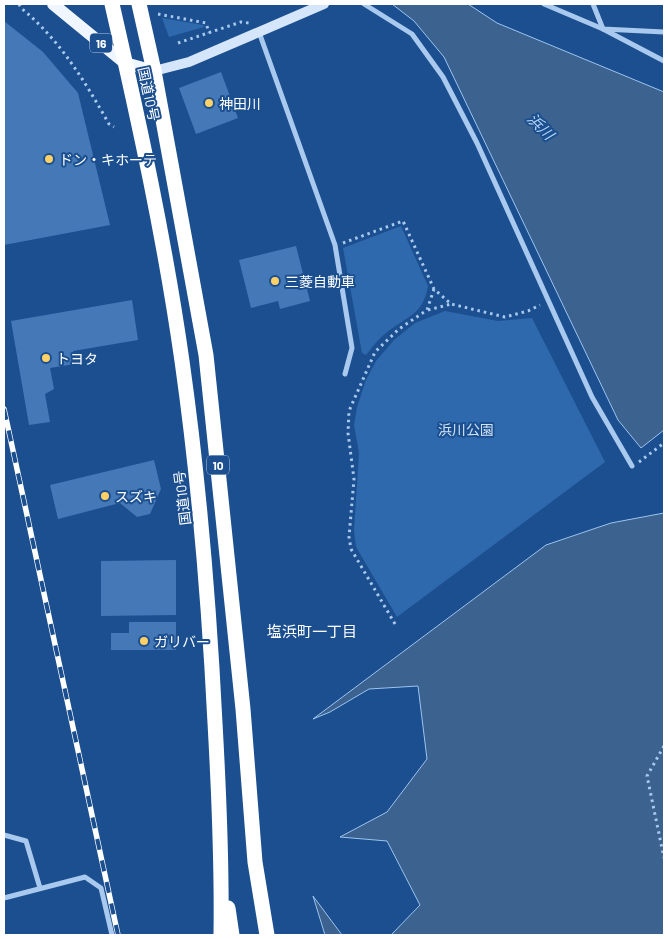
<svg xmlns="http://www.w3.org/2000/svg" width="668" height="939" viewBox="0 0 668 939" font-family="Barlow,'Noto Sans JP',sans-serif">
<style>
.green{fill:#2e69ad}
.water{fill:#3c6290;stroke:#9cc4f0}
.building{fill:#4478b7}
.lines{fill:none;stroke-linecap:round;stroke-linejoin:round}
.path{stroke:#a9c9ee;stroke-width:3;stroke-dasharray:2.5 4;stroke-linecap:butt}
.street{stroke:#a9c9ee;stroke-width:5}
.secondary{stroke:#d6e6fa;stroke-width:10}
.primary{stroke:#f0f6ff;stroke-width:12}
.highway{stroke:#fff;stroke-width:15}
.rail-casing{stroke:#fff;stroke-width:5.5}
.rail{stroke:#1b4f8f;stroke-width:4;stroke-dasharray:11;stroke-linecap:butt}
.poi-dot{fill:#ffd166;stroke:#1b4f8f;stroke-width:2}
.labels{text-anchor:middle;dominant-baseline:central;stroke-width:4;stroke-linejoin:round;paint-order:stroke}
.shield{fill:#1b4f8f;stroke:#bbcadd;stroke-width:1}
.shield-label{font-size:12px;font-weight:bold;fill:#fff}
.street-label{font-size:14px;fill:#fff;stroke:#1b4f8f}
.poi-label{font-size:14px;fill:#fff;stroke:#1b4f8f;text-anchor:start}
.park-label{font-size:14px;fill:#cfe3fa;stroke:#1b4f8f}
.water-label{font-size:15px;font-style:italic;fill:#b5d3f5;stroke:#1b4f8f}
.neighbourhood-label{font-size:15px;fill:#fff;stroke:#1b4f8f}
</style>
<rect width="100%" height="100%" fill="#1b4f8f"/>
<g class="green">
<path d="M162,18L203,25L204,27L169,37Z"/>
<path d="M401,226L428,286C423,316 406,316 385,334C378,339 372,348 366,355L362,353L343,248Z"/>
<path d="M445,311L498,321L532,318L605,462L397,617L356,547L354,531L359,453L354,425L357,407L366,380L376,361L394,340L415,323Z"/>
</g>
<g class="water">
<path d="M392,4H468L497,23L664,92V430L641,448L618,420L444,57L414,21Z"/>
<path d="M664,513V935H391L420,905L387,841L340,837L387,812L427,759L418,686L369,689L330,712L313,719L546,545L611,523Z"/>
<path d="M313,896L342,935H325Z"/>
</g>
<g class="building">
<path d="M4,21L43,52L78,93L110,225L4,245Z"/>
<path d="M221,72L238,118L196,134L179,88Z"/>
<path d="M296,246L310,301L280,309L278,301L251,308L239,260Z"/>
<path d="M132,300L138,340L73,351L75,364L50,368L54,389L45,394L50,422L29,425L11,321Z"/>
<path d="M154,460L161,489L150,514L137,517L120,503L58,519L50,485Z"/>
<path d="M176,560V615L101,616V561Z"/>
<path d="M129,622H176V650H111V633H129Z"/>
</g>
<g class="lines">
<g class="path">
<path d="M19,4L21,8C60,40 84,80 109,124L114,127"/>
<path d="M158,14L206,23L209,33"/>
<path d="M178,43L241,22L249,23"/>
<path d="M343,243L403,221L434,289L451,304L505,317L528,311L540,305"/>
<path d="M428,310L451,304"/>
<path d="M639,462L664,443"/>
<path d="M395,624L351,549L349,537L354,479L348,433L349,411L375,352L399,329L427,310L434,289"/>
<path d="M664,746L647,776L664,858"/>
</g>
<g class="street">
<path d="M364,4L412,34L443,77L477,143L592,397L632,466"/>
<path d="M544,4L603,29L664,61"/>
<path d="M593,4L603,29L664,32"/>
<path d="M259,32L335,245L352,348L345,374"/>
<path d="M4,835L26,841L40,888"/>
<path d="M4,898L85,877L101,888L112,935"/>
</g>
<path class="secondary" d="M154,71L189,62L324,4"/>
<path class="primary" d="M53,4L125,63L154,71"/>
<g class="highway">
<path d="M112,4C139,122 165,241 182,361C199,481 209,602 215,723C219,794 222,864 221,935"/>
<path d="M139,4L154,71L206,355L243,709L255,862L267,935"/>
<path d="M228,908L232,935"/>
</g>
<g class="rail-casing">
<path id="rail" d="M4,409L118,935"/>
</g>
<use href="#rail" class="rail"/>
</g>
<g class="poi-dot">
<circle cx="209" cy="103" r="5"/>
<circle cx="49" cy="159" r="5"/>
<circle cx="275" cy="281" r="5"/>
<circle cx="46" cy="358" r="5"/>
<circle cx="105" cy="496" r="5"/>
<circle cx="144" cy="641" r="5"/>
</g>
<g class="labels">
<g class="shield">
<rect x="90" y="33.5" width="22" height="19" rx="4"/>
<rect x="207" y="455.5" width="22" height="19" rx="4"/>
</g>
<g class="shield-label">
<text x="101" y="43">16</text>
<text x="218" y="465">10</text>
</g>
<g class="street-label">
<text transform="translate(149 94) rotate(78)">国道10号</text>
<text transform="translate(182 498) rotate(-97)">国道10号</text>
</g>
<g class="poi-label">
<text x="219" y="103">神田川</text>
<text x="59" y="159">ドン・キホーテ</text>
<text x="285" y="281">三菱自動車</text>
<text x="56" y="358">トヨタ</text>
<text x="115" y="496">スズキ</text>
<text x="154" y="641">ガリバー</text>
</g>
<g class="park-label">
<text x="466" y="429">浜川公園</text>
</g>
<g class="water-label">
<text transform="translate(541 126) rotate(45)">浜川</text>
</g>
<g class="neighbourhood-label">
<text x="312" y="631">塩浜町一丁目</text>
</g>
</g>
<rect width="668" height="939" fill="none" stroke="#ffffff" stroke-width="10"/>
</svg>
